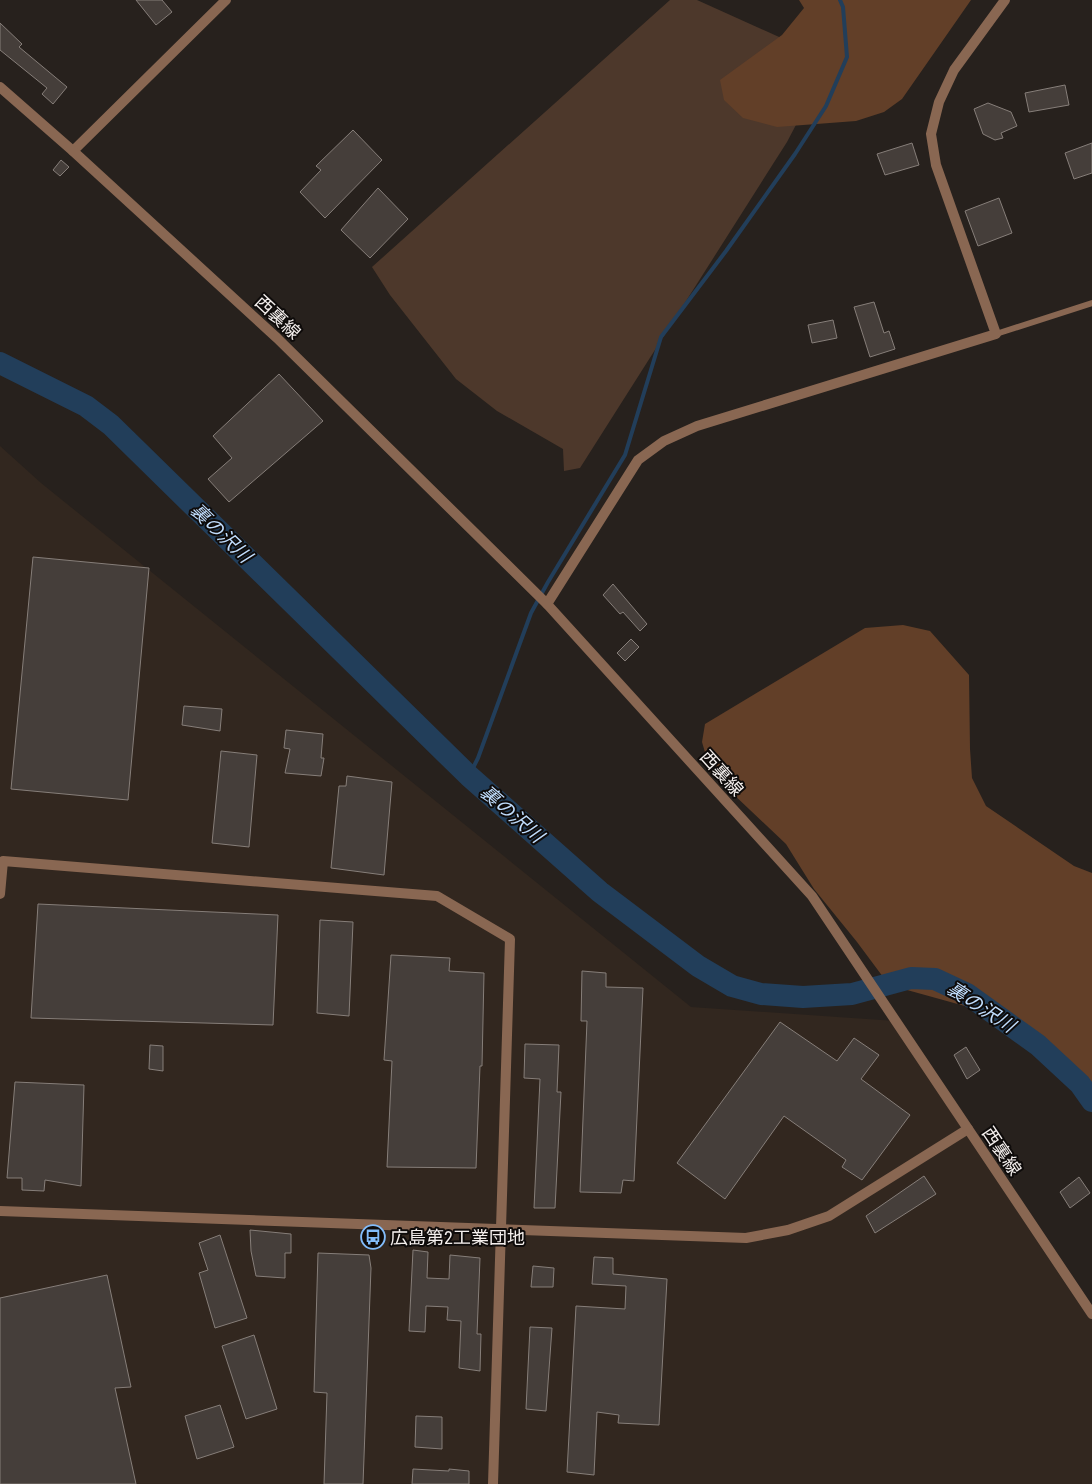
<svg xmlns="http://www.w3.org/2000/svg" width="1092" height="1484" viewBox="0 0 1092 1484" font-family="'Roboto Condensed','Noto Sans JP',sans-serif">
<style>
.built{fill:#32271f}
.green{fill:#4d382b}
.forest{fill:#623f28}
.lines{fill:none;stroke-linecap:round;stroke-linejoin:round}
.stream{stroke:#223e5a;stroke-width:4}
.river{stroke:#223e5a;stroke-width:22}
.building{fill:#453e3a;stroke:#867e79}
.service{stroke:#896752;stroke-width:6}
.minor{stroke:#896752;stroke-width:10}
.tertiary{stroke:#896752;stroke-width:10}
.labels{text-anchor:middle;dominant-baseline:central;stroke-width:4;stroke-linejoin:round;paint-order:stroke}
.street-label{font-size:18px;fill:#f4efed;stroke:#0e0b0a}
.poi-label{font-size:18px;fill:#f4efed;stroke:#0e0b0a;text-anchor:start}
.water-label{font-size:19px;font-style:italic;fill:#c0ddfd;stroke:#0e0b0a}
</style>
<rect width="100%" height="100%" fill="#27211d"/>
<path class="built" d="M0,446L41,483L691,1007L896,1021L1092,1315V1484H0Z"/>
<path class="green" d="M670,0H697L830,60L787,142L580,468L564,471L563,449L497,411L456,379L390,295L372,267Z"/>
<g class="forest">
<path d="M799,0H971L902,99L884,112L856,121L777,127L743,118L724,100L720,80L782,35L804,8Z"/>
<path d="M903,625L930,631L969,675L970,749L972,778L986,806L1074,866L1092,873V1104L1037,1047L972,1008L889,985L857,942L814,889L786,844L711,773L702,742L705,724L865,628Z"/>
</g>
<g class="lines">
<path class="stream" d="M469,776L478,758L531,613L548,582L625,455L661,337L726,251L795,154L826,106L847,57L843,7L840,0"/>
<path class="river" d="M0,363L86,406L111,425L469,776L600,892L698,966L732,986L761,994L803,997L852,994L911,978L935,979L967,994L1038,1045L1080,1084L1092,1101"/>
</g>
<g class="building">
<path d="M136,0H162L172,12L156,25Z"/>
<path d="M0,23L22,44L19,47L67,87L53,104L42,94L47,88L0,50Z"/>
<path d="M1065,85L1069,105L1029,112L1025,93Z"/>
<path d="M988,103L1011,112L1017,126L1001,133L1003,138L995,140L983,134L974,109Z"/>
<path d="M353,130L382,160L325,218L300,192L321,170L316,166Z"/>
<path d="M912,143L919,165L885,175L877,154Z"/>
<path d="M1092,143V173L1074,179L1065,153Z"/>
<path d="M61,160L69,167L60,176L53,170Z"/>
<path d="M378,188L408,219L370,258L341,230Z"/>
<path d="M999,198L1012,233L978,246L965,211Z"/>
<path d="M874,302L884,333L889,331L895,349L870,357L854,307Z"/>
<path d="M833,320L837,338L812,343L808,325Z"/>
<path d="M279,374L323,421L229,502L208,479L232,458L213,436Z"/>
<path d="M33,557L149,568L128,800L11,789Z"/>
<path d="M613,584L647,624L640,631L623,612L620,614L603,595Z"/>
<path d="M631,639L639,647L625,661L617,653Z"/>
<path d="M184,706L222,709L220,731L182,725Z"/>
<path d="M286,730L323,734L321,758H324L321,776L285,773L290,749L284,748Z"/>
<path d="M221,751L257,755L249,847L212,843Z"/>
<path d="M347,776L392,782L384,875L331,868L339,786H346Z"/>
<path d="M38,904L278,915L273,1025L31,1018Z"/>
<path d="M320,920L353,922L349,1016L317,1013Z"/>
<path d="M391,955L450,958L449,971L484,973L482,1066H480L476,1168L387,1167L392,1061L384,1060Z"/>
<path d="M582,971L606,973V987L643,988L634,1181L623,1180L621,1193L580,1192L587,1021H581Z"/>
<path d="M780,1022L837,1061L854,1038L879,1055L861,1079L910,1115L862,1180L842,1167L846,1160L784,1116L725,1199L677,1163Z"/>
<path d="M525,1044L559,1045L557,1092H561L555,1208H534L540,1079L524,1078Z"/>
<path d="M150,1045L163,1046V1071L149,1069Z"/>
<path d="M966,1047L980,1070L967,1079L954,1055Z"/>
<path d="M15,1082L84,1085L81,1186L45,1180L44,1191L22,1190V1178H7Z"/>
<path d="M924,1176L936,1194L875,1233L866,1216Z"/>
<path d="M1079,1177L1090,1193L1070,1208L1060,1192Z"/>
<path d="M250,1230L291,1234V1253H285V1278L256,1276L251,1251Z"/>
<path d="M220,1235L247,1318L215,1328L199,1273L208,1270L199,1243Z"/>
<path d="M413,1250L428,1252L427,1278L449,1279L450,1255L480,1258L477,1334H481L480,1371L459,1368L461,1321L447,1320L448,1307L426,1306L425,1332L409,1331Z"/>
<path d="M318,1253L369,1255L371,1268L363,1484H324L327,1393L314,1392Z"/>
<path d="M594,1257L613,1258V1274L667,1279L659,1425L618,1423L619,1415L597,1412L594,1475L567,1472L576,1306L625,1309L626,1286L592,1284Z"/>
<path d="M533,1266L554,1268L553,1287H531Z"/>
<path d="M107,1275L131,1387L115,1388L136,1484H0V1298Z"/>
<path d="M530,1327L552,1328L546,1411L526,1409Z"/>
<path d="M254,1335L277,1409L246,1419L222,1346Z"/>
<path d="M220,1405L234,1447L197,1459L185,1416Z"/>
<path d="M416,1416L442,1417V1449L415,1447Z"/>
<path d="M413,1469L449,1471V1469L469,1471V1484H412Z"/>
</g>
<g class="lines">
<path class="service" d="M996,334L1092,303"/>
<g class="minor">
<path d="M73,151L226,0"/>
<path d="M547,604L638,460L664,441L697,426L996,334L936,165L931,134L939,102L954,70L1005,0"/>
<path d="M0,894L3,861L437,896L510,939L493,1484"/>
<path d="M0,1211L746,1238L788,1230L829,1216L968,1129"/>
</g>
<path class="tertiary" d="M0,87L73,151L277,338L547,604L812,896L1092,1314"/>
</g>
<defs>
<g id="bus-ring" transform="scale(1.25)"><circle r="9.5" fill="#0e0b0a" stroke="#82bcfa" stroke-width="1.5"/><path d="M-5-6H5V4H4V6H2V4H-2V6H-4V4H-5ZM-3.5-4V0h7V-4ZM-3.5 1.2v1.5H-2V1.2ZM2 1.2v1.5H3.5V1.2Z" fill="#82bcfa"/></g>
</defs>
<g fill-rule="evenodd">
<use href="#bus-ring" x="373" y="1237"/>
</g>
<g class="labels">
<g class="street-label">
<text transform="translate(278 317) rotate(43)">西裏線</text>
<text transform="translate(722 773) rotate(48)">西裏線</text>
<text transform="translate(1002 1151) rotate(56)">西裏線</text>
</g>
<g class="poi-label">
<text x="390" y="1237">広島第2工業団地</text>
</g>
<g class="water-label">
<text transform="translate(221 533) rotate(44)">裏の沢川</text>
<text transform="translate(512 814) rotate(41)">裏の沢川</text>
<text transform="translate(981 1007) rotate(33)">裏の沢川</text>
</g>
</g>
</svg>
